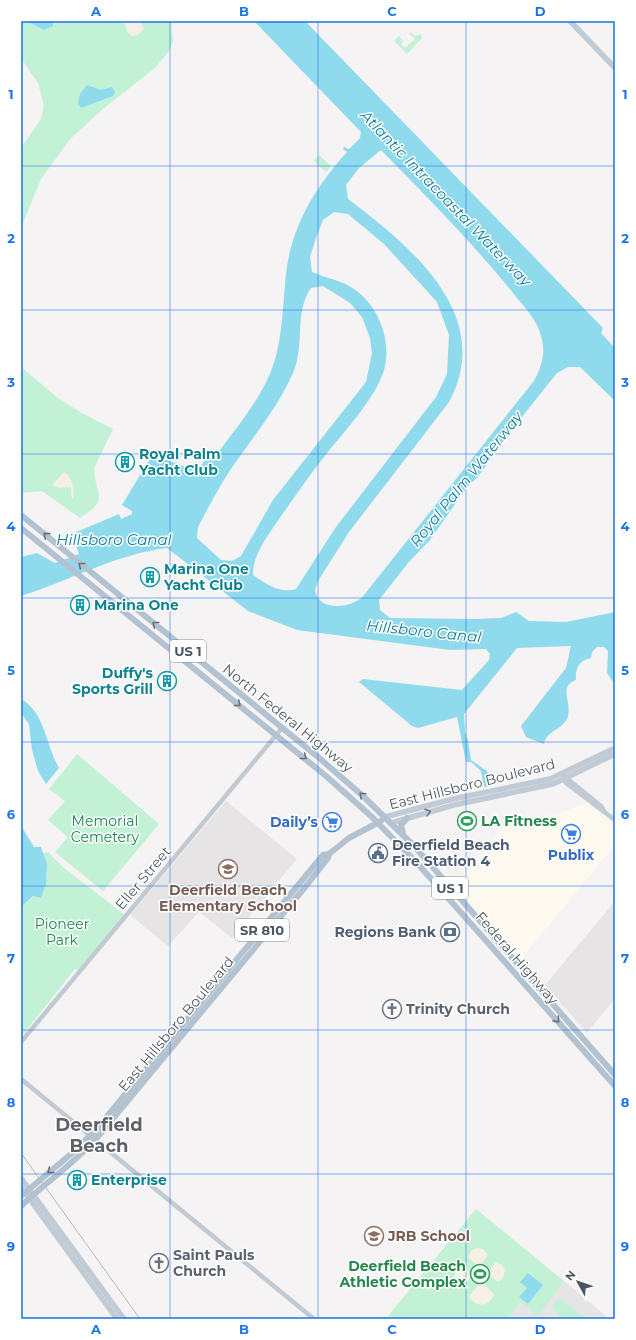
<svg xmlns="http://www.w3.org/2000/svg" width="636" height="1340" viewBox="0 0 636 1340" font-family="Montserrat,sans-serif">
<style>
.commercial{fill:#fdf9ef}
.education{fill:#e6e4e5}
.green{fill:#c3f1d5}
.sand{fill:#f5f0e5}
.water{fill:#90daee;fill-rule:evenodd}
.lines{fill:none;stroke-linecap:round;stroke-linejoin:round}
.tertiary{stroke:#c1cad2;stroke-width:4.5}
.secondary{stroke:#c1cbd6;stroke-width:5.5}
.primary{stroke:#b3c2d1;stroke-width:6}
.rail{stroke:#b5b8bd;stroke-width:1}
.oneway{stroke:#64717d}
.oneway2{stroke:#6e7984}
.grid{fill:none;stroke:#1a73e8;stroke-width:1;stroke-opacity:0.55}
.labels{text-anchor:middle;dominant-baseline:central;stroke-width:3;stroke-linejoin:round;paint-order:stroke}
.shield{fill:#fff;stroke:#808990;stroke-width:1}
.shield-label{font-size:13px;font-weight:bold;fill:#4a5661}
.culture-label{font-size:14px;font-weight:bold;fill:#0d838f;stroke:#fff;text-anchor:start}
.street-label{font-size:14px;fill:#4a5661;stroke:#fff}
.park-label{font-size:14px;fill:#17864f;stroke:#fff}
.leisure-label{font-size:14px;font-weight:bold;fill:#27864d;stroke:#fff;text-anchor:start}
.shop-label{font-size:14px;font-weight:bold;fill:#366cbe;stroke:#fff;text-anchor:end}
.service-label{font-size:14px;font-weight:bold;fill:#4e5e75;stroke:#fff;text-anchor:start}
.education-label{font-size:14px;font-weight:bold;fill:#785e54;stroke:#fff}
.worship-label{font-size:14px;font-weight:bold;fill:#5b616d;stroke:#fff;text-anchor:start}
.water-label{font-size:15px;font-style:italic;fill:#0c7c9b;stroke:#fff}
.district-label{font-size:18px;font-weight:bold;fill:#5f6368;stroke:#fff}
.neatline{fill:none;stroke:#1a73e8;stroke-width:1.5}
.grid-label{font-size:13px;text-anchor:middle;font-weight:bold;fill:#1a73e8}
</style>
<rect width="100%" height="100%" fill="#f5f3f3"/>
<path class="commercial" d="M586,803L615,826V845L521,959L455,885L505,825L559,813Z"/>
<g class="education">
<path d="M226,801L297,859L232,938L199,912L168,946L130,915Z"/>
<path d="M615,901V998L587,1033L545,985Z"/>
<path d="M564,1281L605,1315V1319H511L510,1315L521,1302L537,1316Z"/>
</g>
<g class="green">
<path d="M21,21H171L173,41L169,51L155,68L104,108L70,139L41,179L21,228V148L41,119L44,106L38,83L21,58Z"/>
<path d="M410,32L416,36L421,34L422,38L407,54L394,41L399,36L403,41L401,44L405,48L415,39L409,33Z"/>
<path d="M319,155L331,166L326,172L314,161Z"/>
<path d="M21,367L58,398L80,412L113,429L94,468C95,496 111,498 80,518L42,491L21,493Z"/>
<path d="M77,754L159,824L103,891L55,852L68,837L48,820L65,801L49,789Z"/>
<path d="M48,852L64,868L126,916L81,970L75,969L21,1037V907L34,896L41,898C47,882 49,869 43,853Z"/>
<path d="M476,1209L564,1281L541,1312L537,1316L521,1302L510,1315L511,1319H391L388,1316Z"/>
<path d="M561,1299L564,1301L586,1319H563L555,1311L553,1307L555,1301Z"/>
</g>
<g class="sand">
<path d="M113,21H140L144,29L138,35L132,36L128,33L125,24Z"/>
<path d="M64,472C72,476 75,491 73,499L71,496V487L59,488L52,485Z"/>
<path d="M477,1248L483,1249L488,1255L479,1267L468,1257L472,1250Z"/>
<path d="M496,1262L502,1265L505,1270L503,1278L498,1282L486,1273Z"/>
<path d="M462,1266L473,1275L463,1286C456,1284 453,1279 455,1272Z"/>
<path d="M481,1281L494,1294C490,1307 476,1308 469,1297Z"/>
</g>
<g class="water">
<path d="M27,21H53V26L44,30Z"/>
<path d="M254,21H305L603,328L601,333L615,348V401L580,367H568L557,373L509,433L477,478L467,487L430,540L408,563L379,600L380,610L390,618L475,619L501,618L516,612L529,621L566,622L615,612V685L607,673L608,651L604,647H597L592,652L591,658C579,660 575,669 576,680C558,686 572,703 568,716C564,730 546,730 544,744L526,737L521,726L566,668L571,646L517,648L464,714L465,732L468,740L471,760L487,771L490,786L484,787L481,771L471,762H466L457,717L418,728L412,726L359,682L363,679L462,690L489,660L490,654L486,649L450,650L297,630L248,611L167,548C116,554 69,581 21,596V557L37,553L55,563L79,554L73,537L74,533L119,514L121,519L132,514V511L122,505L152,455L198,471L209,453L215,457C238,425 266,394 276,356C283,329 283,301 286,274C291,227 316,186 347,152L343,149L344,147L349,149L360,138L361,132ZM381,150C426,196 472,242 513,293C523,306 537,319 541,336C546,352 542,368 533,382L364,595C354,608 318,613 315,590L318,581L349,532L449,402C496,315 410,246 348,199L346,185L359,168ZM334,212L348,214L384,244L437,302L449,335L447,374L436,397L336,527L296,589C281,594 266,584 253,575C252,556 268,535 279,519C294,498 308,477 324,457C342,434 376,398 384,370C392,341 379,306 354,289C342,280 325,278 312,272L310,257L317,235L323,220ZM323,286L350,303L362,317L370,338L372,353L366,382L273,500L241,556L232,561L221,560L197,538L198,527C209,506 220,485 233,466C254,436 278,407 293,373C305,347 294,311 311,288Z"/>
<path d="M87,85L101,90L112,87L115,92L113,96L81,108L78,103L80,94Z"/>
<path d="M21,699C45,712 46,746 59,768L46,784L38,771L32,750L29,724L21,713Z"/>
<path d="M21,826L34,847H41L47,864L46,884L41,898L33,896L21,907Z"/>
<path d="M528,1273L543,1285L528,1304L519,1297L527,1288L520,1282Z"/>
</g>
<g class="lines">
<g class="tertiary">
<path d="M564,776L601,806L604,811"/>
<path d="M563,778L566,783L615,820"/>
<path d="M21,1042L282,728"/>
<path d="M21,1079L314,1319"/>
</g>
<g class="secondary">
<path d="M570,21L615,68"/>
<path d="M385,817L453,799L550,779L615,748"/>
<path d="M391,823L454,805L553,784L615,754"/>
<path d="M21,1178L124,1319"/>
<path d="M21,1187L117,1319"/>
</g>
<g class="primary">
<path d="M21,515L318,757L363,796L415,847L615,1075"/>
<path d="M21,528L326,776L372,817L417,863L615,1086"/>
<path d="M403,833L401,825L407,818"/>
<path d="M21,1196L71,1154L95,1131L323,855L329,854L349,838L381,821"/>
<path d="M21,1206C45,1183 72,1165 95,1140L306,886L328,858L329,854"/>
</g>
<path class="rail" d="M21,1153L140,1319"/>
</g>
<defs><path id="oneway-chevron" d="M-2-3.5L2.5 0L-2 3.5" fill="none" stroke-width="1.6" stroke-linecap="round" stroke-linejoin="round"/></defs>
<g class="oneway">
<use href="#oneway-chevron" transform="translate(46 535) rotate(-140)"/>
<use href="#oneway-chevron" transform="translate(81 565) rotate(-141)"/>
<use href="#oneway-chevron" transform="translate(155 624) rotate(-141)"/>
<use href="#oneway-chevron" transform="translate(238 704) rotate(39)"/>
<use href="#oneway-chevron" transform="translate(304 757) rotate(39)"/>
<use href="#oneway-chevron" transform="translate(362 795) rotate(-137)"/>
<use href="#oneway-chevron" transform="translate(557 1020) rotate(48)"/>
<use href="#oneway-chevron" transform="translate(50 1171) rotate(141)"/>
</g>
<use class="oneway2" href="#oneway-chevron" transform="translate(428 812) rotate(-16)"/>
<path class="grid" d="M170,21V1319M318,21V1319M466,21V1319M21,166H615M21,310H615M21,454H615M21,598H615M21,742H615M21,886H615M21,1030H615M21,1174H615"/>
<defs>
<g id="building-ring" transform="scale(1)"><circle r="9.5" fill="#fff" stroke="#0f9aa8" stroke-width="1.5"/><path d="M-4-6H4V6H1V3H-1V6H-4ZM-2.5-4.3h1.7v1.8h-1.7ZM.8-4.3h1.7v1.8H.8ZM-2.5-1h1.7V.8h-1.7ZM.8-1h1.7V.8H.8Z" fill="#0f9aa8"/></g>
<g id="stadium-ring" transform="scale(1)"><circle r="9.5" fill="#fff" stroke="#2e9e5b" stroke-width="1.5"/><path d="M0-5a6.5 5 0 1 0 0 10a6.5 5 0 1 0 0-10ZM-3.5-1.8h7v3.6h-7Z" fill="#2e9e5b"/></g>
<g id="supermarket-ring" transform="scale(1)"><circle r="9.5" fill="#fff" stroke="#3f7fe0" stroke-width="1.5"/><path d="M-6-5.5h2.5l.6 2H6L4.5 2H-2.5L-4.4-4H-6ZM-1.5 3.2a1.3 1.3 0 1 0 .1 0ZM3 3.2a1.3 1.3 0 1 0 .1 0Z" fill="#3f7fe0"/></g>
<g id="civic-ring" transform="scale(1)"><circle r="9.5" fill="#fff" stroke="#5c6f8a" stroke-width="1.5"/><path d="M-.6-6.5H3V-4.5H.6V-3L4-1V1h2V6H-6V1h2V-1L-.6-3ZM-1.2 2.5V6h2.4V2.5Z" fill="#5c6f8a"/></g>
<g id="school-ring" transform="scale(1)"><circle r="9.5" fill="#fff" stroke="#8d6e63" stroke-width="1.5"/><path d="M0-5L7-2L0 1L-7-2ZM-4 1L0 2.5L4 1V4Q0 6-4 4Z" fill="#8d6e63"/></g>
<g id="bank-ring" transform="scale(1)"><circle r="9.5" fill="#fff" stroke="#5c6f8a" stroke-width="1.5"/><path d="M-6-4H6V4H-6ZM0-2.3a2.3 2.3 0 1 0 0 4.6a2.3 2.3 0 1 0 0-4.6Z" fill="#5c6f8a"/></g>
<g id="church-ring" transform="scale(1)"><circle r="9.5" fill="#fff" stroke="#6b7280" stroke-width="1.5"/><path d="M-1.2-6h2.4v3.5h3.3v2.4h-3.3V6h-2.4V-.1h-3.3v-2.4h3.3Z" fill="#6b7280"/></g>
</defs>
<g fill-rule="evenodd">
<use href="#building-ring" x="125" y="462"/>
<use href="#building-ring" x="150" y="577"/>
<use href="#building-ring" x="80" y="605"/>
<use href="#building-ring" x="167" y="681"/>
<use href="#stadium-ring" x="467" y="821"/>
<use href="#supermarket-ring" x="332" y="822"/>
<use href="#supermarket-ring" x="571" y="834"/>
<use href="#civic-ring" x="378" y="853"/>
<use href="#school-ring" x="228" y="869"/>
<use href="#bank-ring" x="450" y="932"/>
<use href="#church-ring" x="392" y="1009"/>
<use href="#building-ring" x="77" y="1180"/>
<use href="#school-ring" x="374" y="1236"/>
<use href="#church-ring" x="159" y="1263"/>
<use href="#stadium-ring" x="480" y="1274"/>
</g>
<g class="labels">
<g class="shield">
<rect x="170" y="640" width="36" height="22" rx="3"/>
<rect x="432" y="877" width="36" height="22" rx="3"/>
<rect x="235" y="919" width="54" height="22" rx="3"/>
</g>
<g class="shield-label">
<text x="188" y="651">US 1</text>
<text x="450" y="888">US 1</text>
<text x="262" y="930">SR 810</text>
</g>
<g class="culture-label">
<text x="139" y="454">Royal Palm<tspan x="139" dy="16">Yacht Club</tspan></text>
<text x="164" y="569">Marina One<tspan x="164" dy="16">Yacht Club</tspan></text>
<text x="94" y="605">Marina One</text>
<text x="153" y="673" text-anchor="end">Duffy's<tspan x="153" dy="16">Sports Grill</tspan></text>
<text x="91" y="1180">Enterprise</text>
</g>
<g class="street-label">
<text transform="translate(288 718) rotate(39)">North Federal Highway</text>
<text transform="translate(472 784) rotate(-14)">East Hillsboro Boulevard</text>
<text transform="translate(143 878) rotate(-50)">Eller Street</text>
<text transform="translate(517 958) rotate(49)">Federal Highway</text>
<text transform="translate(176 1024) rotate(-50)">East Hillsboro Boulevard</text>
</g>
<g class="park-label">
<text x="105" y="821">Memorial<tspan x="105" dy="16">Cemetery</tspan></text>
<text x="62" y="924">Pioneer<tspan x="62" dy="16">Park</tspan></text>
</g>
<g class="leisure-label">
<text x="481" y="821">LA Fitness</text>
<text x="466" y="1266" text-anchor="end">Deerfield Beach<tspan x="466" dy="16">Athletic Complex</tspan></text>
</g>
<g class="shop-label">
<text x="318" y="822">Daily’s</text>
<text x="571" y="855" text-anchor="middle">Publix</text>
</g>
<g class="service-label">
<text x="392" y="845">Deerfield Beach<tspan x="392" dy="16">Fire Station 4</tspan></text>
<text x="436" y="932" text-anchor="end">Regions Bank</text>
</g>
<g class="education-label">
<text x="228" y="890">Deerfield Beach<tspan x="228" dy="16">Elementary School</tspan></text>
<text x="388" y="1236" text-anchor="start">JRB School</text>
</g>
<g class="worship-label">
<text x="406" y="1009">Trinity Church</text>
<text x="173" y="1255">Saint Pauls<tspan x="173" dy="16">Church</tspan></text>
</g>
<g class="water-label">
<text transform="translate(446 198) rotate(46)">Atlantic Intracoastal Waterway</text>
<text transform="translate(466 479) rotate(-51)">Royal Palm Waterway</text>
<text x="114" y="539">Hillsboro Canal</text>
<text transform="translate(424 631) rotate(6)">Hillsboro Canal</text>
</g>
<g class="district-label">
<text x="99" y="1125">Deerfield<tspan x="99" dy="21">Beach</tspan></text>
</g>
</g>
<rect width="636" height="1340" fill="none" stroke="#ffffff" stroke-width="44"/>
<g transform="translate(578 1282) rotate(310)" stroke="#ffffff" stroke-width="3" paint-order="stroke">
<path d="M0-3L7 15L0 10L-7 15Z" fill="#4a5661"/>
<text y="-6" font-size="11" font-weight="bold" text-anchor="middle" fill="#4a5661">N</text>
</g>
<rect x="22" y="22" width="592" height="1296" class="neatline"/>
<g class="grid-label">
<text x="96" y="16">A</text>
<text x="244" y="16">B</text>
<text x="392" y="16">C</text>
<text x="540" y="16">D</text>
<text x="11" y="99">1</text>
<text x="625" y="99">1</text>
<text x="11" y="243">2</text>
<text x="625" y="243">2</text>
<text x="11" y="387">3</text>
<text x="625" y="387">3</text>
<text x="11" y="531">4</text>
<text x="625" y="531">4</text>
<text x="11" y="675">5</text>
<text x="625" y="675">5</text>
<text x="11" y="819">6</text>
<text x="625" y="819">6</text>
<text x="11" y="963">7</text>
<text x="625" y="963">7</text>
<text x="11" y="1107">8</text>
<text x="625" y="1107">8</text>
<text x="11" y="1251">9</text>
<text x="625" y="1251">9</text>
<text x="96" y="1334">A</text>
<text x="244" y="1334">B</text>
<text x="392" y="1334">C</text>
<text x="540" y="1334">D</text>
</g>
</svg>
